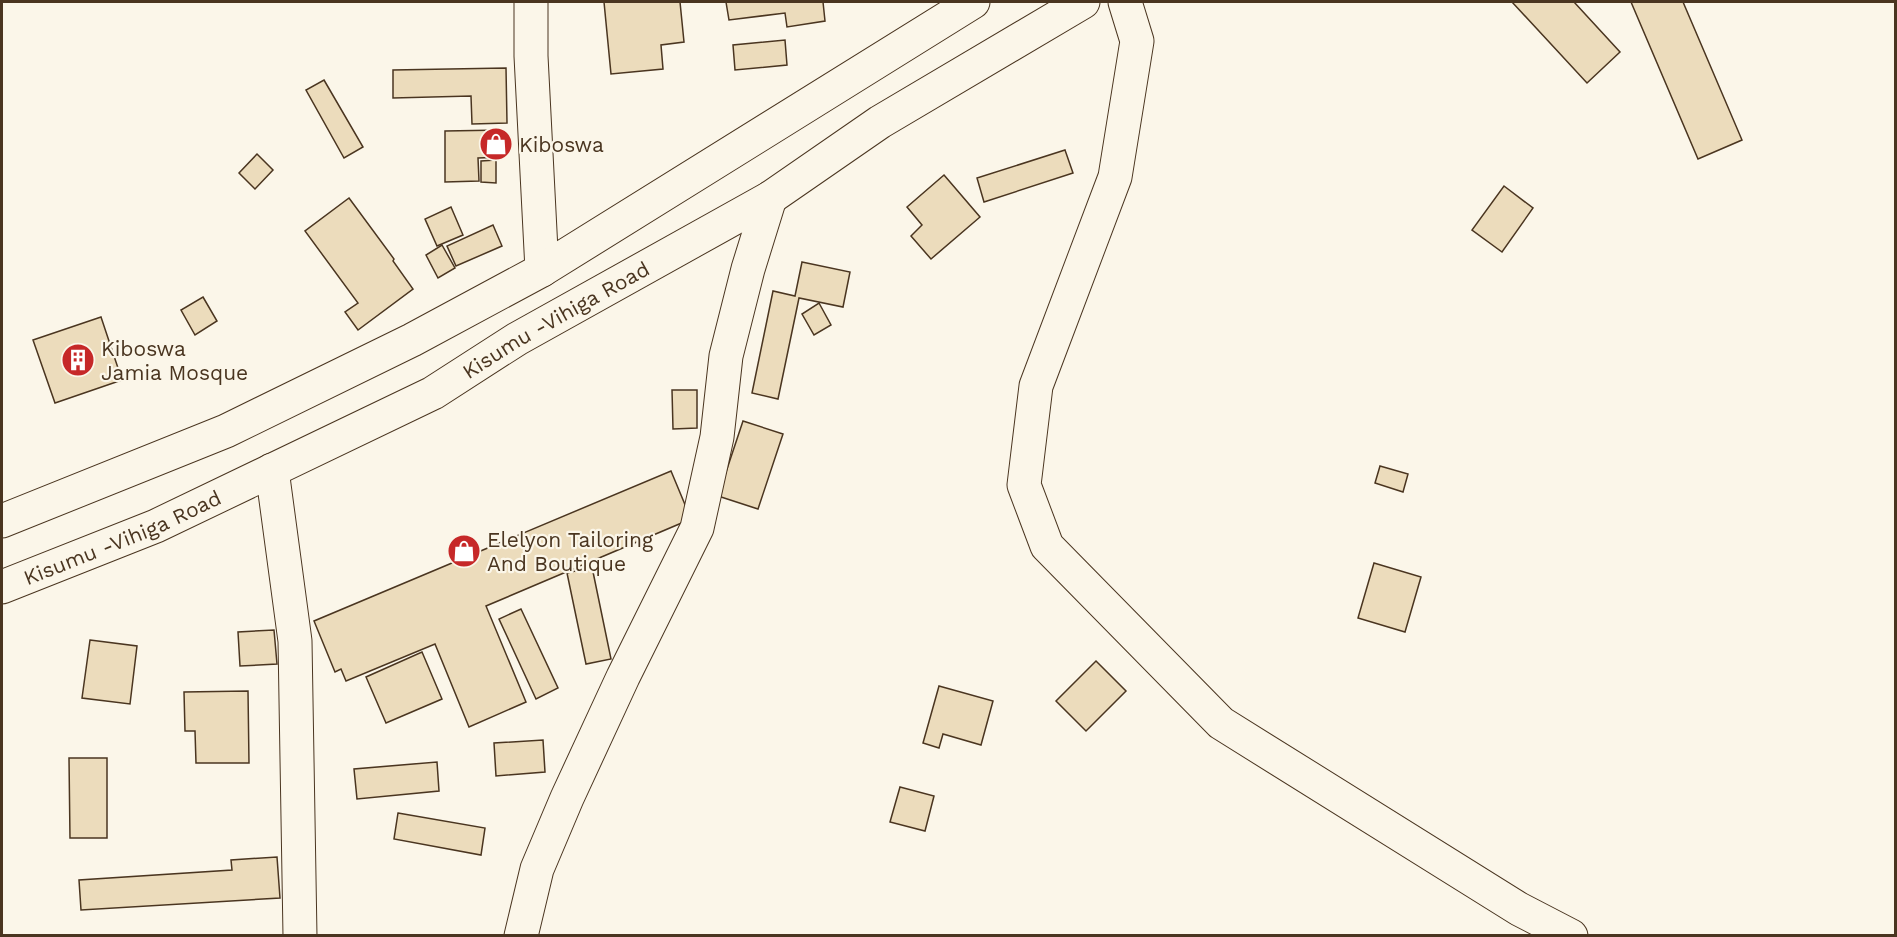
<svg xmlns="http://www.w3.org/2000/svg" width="1897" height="937" viewBox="0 0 1897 937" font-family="'Work Sans',sans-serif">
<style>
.building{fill:#ecdcbc;stroke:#4a3520;stroke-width:1.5}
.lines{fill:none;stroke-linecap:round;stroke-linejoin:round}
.minor-casing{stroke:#4a3520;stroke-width:35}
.highway-casing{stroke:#4a3520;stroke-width:35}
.minor{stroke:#fbf6e9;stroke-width:33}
.highway{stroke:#fbf6e9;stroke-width:33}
.labels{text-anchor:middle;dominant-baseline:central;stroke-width:4.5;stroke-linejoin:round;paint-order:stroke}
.poi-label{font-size:21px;fill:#4a3520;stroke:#fbf6e9;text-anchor:start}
.street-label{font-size:21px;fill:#4a3520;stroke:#fbf6e9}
</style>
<rect width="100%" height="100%" fill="#fbf6e9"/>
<g class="building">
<path d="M604,2H680L684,42L661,45L663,69L611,74Z"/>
<path d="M726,2H823L825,21L787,27L785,13L729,20Z"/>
<path d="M1512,2H1574L1620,52L1587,83Z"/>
<path d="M1631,2H1683L1742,140L1698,159Z"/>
<path d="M785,40L787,65L735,70L733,45Z"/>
<path d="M506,68L507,123L472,124L471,96L393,98V70Z"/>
<path d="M324,80L363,147L344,158L306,90Z"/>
<path d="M503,130L504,157L478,158L479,181L445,182V131Z"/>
<path d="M1065,150L1073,173L984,202L977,178Z"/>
<path d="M257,154L273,170L255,189L239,173Z"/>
<path d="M496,160V183L481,182V161Z"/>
<path d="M944,175L980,217L931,259L911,236L922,225L907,207Z"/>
<path d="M1504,186L1533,208L1502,252L1472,230Z"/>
<path d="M349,198L394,259L393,261L413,289L358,330L345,312L358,303L305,231Z"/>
<path d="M451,207L463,235L437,246L425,219Z"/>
<path d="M493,225L502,246L456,266L447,246Z"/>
<path d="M442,245L455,268L438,278L426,255Z"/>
<path d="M802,262L850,272L843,307L799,298L778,399L752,393L773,291L795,296Z"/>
<path d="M203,297L217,321L195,335L181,310Z"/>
<path d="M819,303L831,325L814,335L802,314Z"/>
<path d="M101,317L122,380L55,403L33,340Z"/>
<path d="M672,390H697V428L673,429Z"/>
<path d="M743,421L783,434L758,509L718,496Z"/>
<path d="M1380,466L1408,474L1403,492L1375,483Z"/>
<path d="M671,471L691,519L486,606L526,702L469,727L435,644L346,681L341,669L335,672L314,621Z"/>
<path d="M1374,563L1421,577L1405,632L1358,618Z"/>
<path d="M592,567L611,659L586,664L567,573Z"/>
<path d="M521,609L558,688L536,699L499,619Z"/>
<path d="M274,630L277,664L240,666L238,632Z"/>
<path d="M90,640L137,646L130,704L82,698Z"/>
<path d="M422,652L442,699L386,723L366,677Z"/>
<path d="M1096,661L1126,691L1086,731L1056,701Z"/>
<path d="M939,686L993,701L981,745L943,734L939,748L923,743Z"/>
<path d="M248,691L249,763H196L195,731H185L184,692Z"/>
<path d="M543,740L545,772L496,776L494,743Z"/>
<path d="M69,758H107V838H70Z"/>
<path d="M437,762L439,791L357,799L354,769Z"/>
<path d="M900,787L934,796L925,831L890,822Z"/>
<path d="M398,813L485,828L481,855L394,839Z"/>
<path d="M277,857L280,898L81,910L79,880L232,870L231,860Z"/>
</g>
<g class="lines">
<g class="minor-casing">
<g id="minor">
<path d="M531,2V56L542,270"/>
<path d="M1125,2L1137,41L1115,177L1036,386L1024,485L1047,546L1221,723L1519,909L1571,936"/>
<path d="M272,470L295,641L300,936"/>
<path d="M521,936L537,869L567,798L623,677L697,528L717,437L726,356L748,269L770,198"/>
</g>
</g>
<g class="highway-casing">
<g id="highway">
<path d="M2,521L226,431L412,340L542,270L973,2"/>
<path id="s1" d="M2,587L156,526L433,393L517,339L770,198L880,122L1083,2"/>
</g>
</g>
<use href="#minor" class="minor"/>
<use href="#highway" class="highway"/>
</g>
<defs>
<g id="shop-disc" transform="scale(1.725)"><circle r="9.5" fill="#c62828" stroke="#fbf6e9"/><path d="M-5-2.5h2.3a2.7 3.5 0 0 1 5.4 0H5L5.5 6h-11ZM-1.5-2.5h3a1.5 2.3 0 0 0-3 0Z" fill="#fff"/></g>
<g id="building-disc" transform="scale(1.725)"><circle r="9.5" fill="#c62828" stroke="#fbf6e9"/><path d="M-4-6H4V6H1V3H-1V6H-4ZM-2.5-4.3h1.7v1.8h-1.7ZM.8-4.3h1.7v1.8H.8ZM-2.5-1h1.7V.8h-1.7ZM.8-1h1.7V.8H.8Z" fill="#fff"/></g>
</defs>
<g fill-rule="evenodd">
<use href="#shop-disc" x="496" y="144"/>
<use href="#building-disc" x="78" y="360"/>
<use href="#shop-disc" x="464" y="551"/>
</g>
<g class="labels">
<g class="poi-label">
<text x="519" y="144">Kiboswa</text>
<text x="101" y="348">Kiboswa<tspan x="101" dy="24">Jamia Mosque</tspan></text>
<text x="487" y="539">Elelyon Tailoring<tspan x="487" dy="24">And Boutique</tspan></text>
</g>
<g class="street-label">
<text stroke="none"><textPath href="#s1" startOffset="616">Kisumu -Vihiga Road</textPath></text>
<text stroke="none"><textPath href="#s1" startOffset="130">Kisumu -Vihiga Road</textPath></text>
</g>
</g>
<rect width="1897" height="937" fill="none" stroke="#4a3520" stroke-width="6"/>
</svg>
